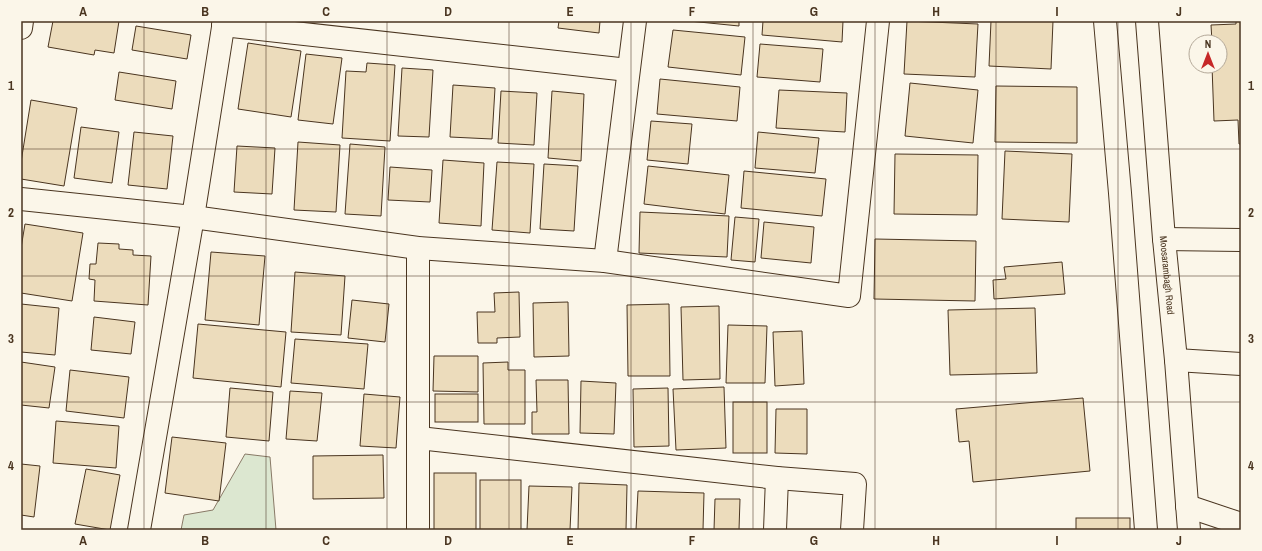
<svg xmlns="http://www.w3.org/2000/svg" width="1262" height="551" viewBox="0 0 1262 551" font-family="'Archivo Narrow',sans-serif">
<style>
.green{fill:#dce7d0;stroke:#887966}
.building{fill:#ecdcbc;stroke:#4a3520}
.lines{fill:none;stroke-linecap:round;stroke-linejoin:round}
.minor-casing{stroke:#4a3520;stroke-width:24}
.major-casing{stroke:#4a3520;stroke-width:24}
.minor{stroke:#fbf6e9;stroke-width:22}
.major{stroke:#fbf6e9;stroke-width:22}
.grid{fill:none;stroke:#4a3520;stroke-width:1;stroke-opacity:0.55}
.labels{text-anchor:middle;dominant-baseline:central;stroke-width:3;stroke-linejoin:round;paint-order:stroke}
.street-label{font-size:10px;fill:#4a3520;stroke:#fbf6e9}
.neatline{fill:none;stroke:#4a3520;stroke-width:1.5}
.grid-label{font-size:13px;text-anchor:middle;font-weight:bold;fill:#4a3520}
</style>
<rect width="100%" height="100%" fill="#fbf6e9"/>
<path class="green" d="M245,454L270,457L276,530H181L184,515L213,510Z"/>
<g class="building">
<path d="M53,21H119L114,53L95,50L94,55L48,47Z"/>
<path d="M559,21H600L599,33L558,28Z"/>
<path d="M689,21H739V26Z"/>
<path d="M763,21H843L842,42L762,35Z"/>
<path d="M907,21L978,24L975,77L904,74Z"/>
<path d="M991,21H1053L1051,69L989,66Z"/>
<path d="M1236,21H1241V144H1239L1238,120L1214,121L1212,66H1220V42H1212L1211,25L1236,24Z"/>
<path d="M136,26L191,35L187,59L132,50Z"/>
<path d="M673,30L745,37L741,75L668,67Z"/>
<path d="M248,43L301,51L291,117L238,109Z"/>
<path d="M760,44L823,49L820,82L757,77Z"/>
<path d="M306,54L342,58L333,124L298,120Z"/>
<path d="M367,63L395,65L390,141L342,138L346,71L366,72Z"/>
<path d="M402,68L433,70L429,137L398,136Z"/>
<path d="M119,72L176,81L172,109L115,100Z"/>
<path d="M660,79L740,87L737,121L657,114Z"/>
<path d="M910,83L978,90L973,143L905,136Z"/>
<path d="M453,85L495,88L492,139L450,137Z"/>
<path d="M996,86L1077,87V143L995,142Z"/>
<path d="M779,90L847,93L845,132L776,128Z"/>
<path d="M501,91L537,93L534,145L498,143Z"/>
<path d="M552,91L584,94L581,161L548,158Z"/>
<path d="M31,100L77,108L64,186L21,179V162Z"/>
<path d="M651,121L692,124L688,164L647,160Z"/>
<path d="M81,127L119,132L112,183L74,178Z"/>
<path d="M134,132L173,136L167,189L128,185Z"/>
<path d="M758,132L819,138L815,173L755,168Z"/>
<path d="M298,142L340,145L336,212L294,210Z"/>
<path d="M350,144L385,147L381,216L345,214Z"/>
<path d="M237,146L275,148L272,194L234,192Z"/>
<path d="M1005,151L1072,154L1069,222L1002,219Z"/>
<path d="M895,154L978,155L977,215L894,214Z"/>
<path d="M443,160L484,163L481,226L439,223Z"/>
<path d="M497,162L534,164L530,233L492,230Z"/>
<path d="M544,164L578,166L574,231L540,229Z"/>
<path d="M648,166L729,175L725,214L644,204Z"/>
<path d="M390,167L432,170L430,202L388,200Z"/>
<path d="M744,171L826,179L822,216L741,208Z"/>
<path d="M640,212L729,216L727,257L639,253Z"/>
<path d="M735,217L759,219L755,262L731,260Z"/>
<path d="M764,222L814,227L811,263L761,258Z"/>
<path d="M25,224L83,233L72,301L21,293V248Z"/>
<path d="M875,239L976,241L975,301L874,299Z"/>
<path d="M98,243L119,244V249L133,250V255L151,256L148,305L94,301L95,280L89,279L90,264H96Z"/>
<path d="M211,252L265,256L259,325L205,320Z"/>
<path d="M1062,262L1065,294L994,299L993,280L1006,279L1004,267Z"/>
<path d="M295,272L345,276L341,335L291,332Z"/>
<path d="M519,292L520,337L497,338V343H478L477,312H495L494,293Z"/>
<path d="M352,300L389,304L385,342L348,338Z"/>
<path d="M568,302L569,356L534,357L533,303Z"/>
<path d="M21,304L59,308L55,355L21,352Z"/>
<path d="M669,304L670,376H628L627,305Z"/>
<path d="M719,306L720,379L683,380L681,307Z"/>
<path d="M1035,308L1037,373L950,375L948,310Z"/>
<path d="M94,317L135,322L131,354L91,350Z"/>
<path d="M198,324L286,332L281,387L193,378Z"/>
<path d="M728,325L767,326L765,383H726Z"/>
<path d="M802,331L804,384L775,386L773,332Z"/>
<path d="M295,339L368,344L364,389L291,383Z"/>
<path d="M434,356H478V392L433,391Z"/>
<path d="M21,362L55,367L49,408L21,405Z"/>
<path d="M508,362V370H525V424H484L483,363Z"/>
<path d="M70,370L129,377L124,418L66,411Z"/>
<path d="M536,380H568L569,434H532V412H537Z"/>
<path d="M581,381L616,383L614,434L580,433Z"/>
<path d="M724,387L726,448L676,450L673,389Z"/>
<path d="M230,388L273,392L269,441L226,437Z"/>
<path d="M668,388L669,446L634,447L633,389Z"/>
<path d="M290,391L322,393L317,441L286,439Z"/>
<path d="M364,394L400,397L396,448L360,446Z"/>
<rect x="435" y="394" width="43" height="28"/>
<path d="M1083,398L1090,471L973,482L969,441L959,442L956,409Z"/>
<rect x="733" y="402" width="34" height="51"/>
<path d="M776,409H807V454L775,453Z"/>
<path d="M56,421L119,426L116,468L53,463Z"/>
<path d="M172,437L226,443L219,501L165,493Z"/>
<path d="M383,455L384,498L313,499V456Z"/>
<path d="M21,464L40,466L34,517L21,515Z"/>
<path d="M86,469L120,475L110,530L75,524Z"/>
<rect x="434" y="473" width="42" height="57"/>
<rect x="480" y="480" width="41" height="50"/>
<path d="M579,483L627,485L626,530H578Z"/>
<path d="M529,486L572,487L570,530H527Z"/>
<path d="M638,491L704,493L703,530H636Z"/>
<path d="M715,499H740L739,530H714Z"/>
<rect x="1076" y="518" width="54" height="12"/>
</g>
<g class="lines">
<g class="minor-casing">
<g id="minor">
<path d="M223,25L628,70"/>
<path d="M21,28L22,21"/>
<path d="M21,199L193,217L418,248L605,261L849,296L878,21"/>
<path d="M1164,239L1241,240"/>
<path d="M418,248V530"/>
<path d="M605,261L635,21"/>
<path d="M1176,360L1241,364"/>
<path d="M419,438L777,478L855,484L852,530"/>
<path d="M1187,506L1241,524"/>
<path d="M139,530L193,217L224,21"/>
<path d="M775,530L777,478"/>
</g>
</g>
<g class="major-casing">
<g id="major">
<path d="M1105,21L1120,193L1146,530"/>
<path id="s1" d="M1147,21L1164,239L1176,360L1189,530"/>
</g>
</g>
<use href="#minor" class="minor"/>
<use href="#major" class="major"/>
</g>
<path class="grid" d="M144,21V530M266,21V530M387,21V530M509,21V530M631,21V530M753,21V530M875,21V530M996,21V530M1118,21V530M21,149H1241M21,276H1241M21,402H1241"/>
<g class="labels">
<g class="street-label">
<text stroke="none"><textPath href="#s1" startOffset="255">Moosarambagh Road</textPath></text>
</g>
</g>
<rect width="1262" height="551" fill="none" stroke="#fbf6e9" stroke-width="44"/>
<g transform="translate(1208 54)"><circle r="19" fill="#fbf6e9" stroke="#b4a999"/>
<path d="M0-3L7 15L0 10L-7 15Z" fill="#c62828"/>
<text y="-6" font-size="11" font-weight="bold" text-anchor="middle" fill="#4a3520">N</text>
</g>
<rect x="22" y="22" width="1218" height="507" class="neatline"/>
<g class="grid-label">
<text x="83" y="16">A</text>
<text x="205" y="16">B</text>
<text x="326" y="16">C</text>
<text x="448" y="16">D</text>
<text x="570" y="16">E</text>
<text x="692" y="16">F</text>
<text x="814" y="16">G</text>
<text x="936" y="16">H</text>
<text x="1057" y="16">I</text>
<text x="1179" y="16">J</text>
<text x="11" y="90">1</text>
<text x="1251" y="90">1</text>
<text x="11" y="217">2</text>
<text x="1251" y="217">2</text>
<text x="11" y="343">3</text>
<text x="1251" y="343">3</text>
<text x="11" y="470">4</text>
<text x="1251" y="470">4</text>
<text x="83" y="545">A</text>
<text x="205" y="545">B</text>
<text x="326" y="545">C</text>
<text x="448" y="545">D</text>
<text x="570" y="545">E</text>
<text x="692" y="545">F</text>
<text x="814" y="545">G</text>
<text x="936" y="545">H</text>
<text x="1057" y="545">I</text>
<text x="1179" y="545">J</text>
</g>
</svg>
